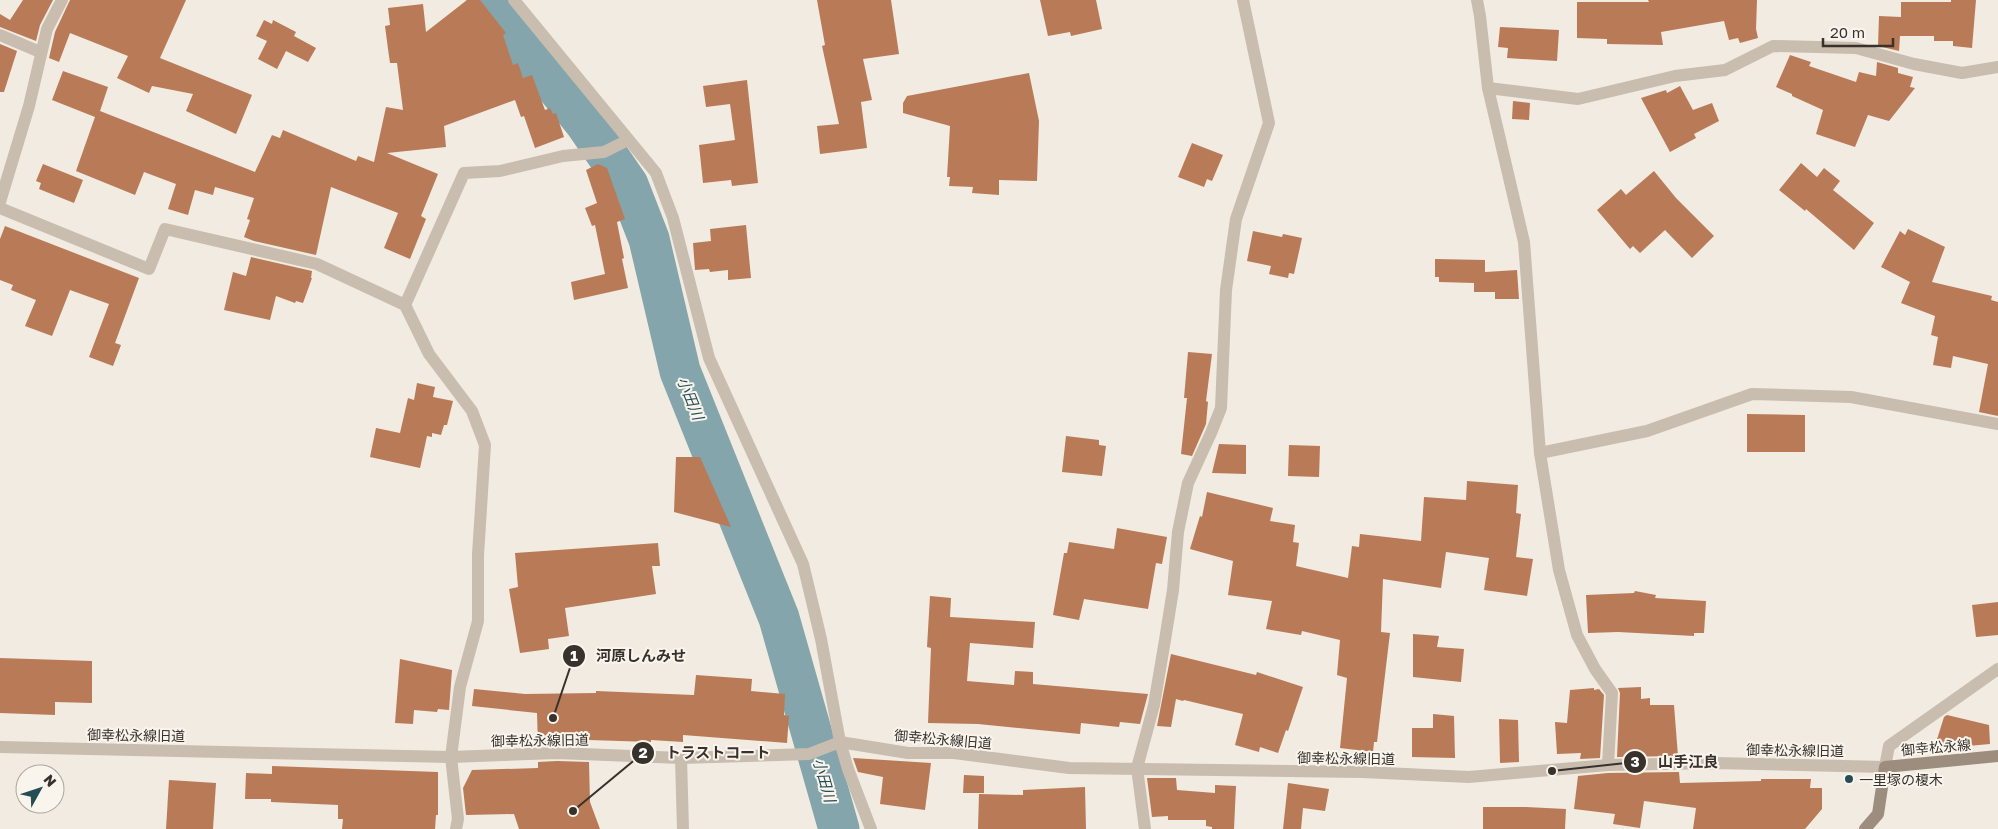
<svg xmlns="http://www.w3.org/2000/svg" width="1998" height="829" viewBox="0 0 1998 829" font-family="'Golos Text','Noto Sans JP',sans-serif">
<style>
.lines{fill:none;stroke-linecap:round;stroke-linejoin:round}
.river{stroke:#83a5ab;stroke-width:41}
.building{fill:#b97a57}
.minor{stroke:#c8bdae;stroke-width:12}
.secondary{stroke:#9c8d7f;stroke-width:12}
.poi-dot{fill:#254d55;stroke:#f9f5ed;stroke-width:2}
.labels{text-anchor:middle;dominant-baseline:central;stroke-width:4;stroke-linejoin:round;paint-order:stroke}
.street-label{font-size:14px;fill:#38312c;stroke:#f9f5ed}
.poi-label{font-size:14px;fill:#38312c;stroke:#f9f5ed;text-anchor:start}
.water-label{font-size:15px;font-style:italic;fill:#254d55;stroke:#f9f5ed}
.leader{fill:none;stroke:#38312c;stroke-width:2}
.callout-dot{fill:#38312c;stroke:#f9f5ed;stroke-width:2}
.mark-label{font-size:15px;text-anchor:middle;font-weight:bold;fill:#fff}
.callout-label{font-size:15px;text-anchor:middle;font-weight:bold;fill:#38312c;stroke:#f9f5ed;stroke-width:4;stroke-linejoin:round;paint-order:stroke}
</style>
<rect width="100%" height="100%" fill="#f1ebe1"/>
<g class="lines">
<path class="river" d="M487,0L586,124L628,185L649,239L680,371L779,618L839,829"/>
</g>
<g class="building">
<path d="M23,0H53L40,25L36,41L0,27V14L10,20Z"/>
<path d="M70,0H186L160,58L252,95L236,134L186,111L193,94L152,86L149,93L117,78L128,56L70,33L59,62L49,58L55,32Z"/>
<path d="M467,0H480L506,33L503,35L513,65L518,63L523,78L532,75L545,110L550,108L553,114L556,113L564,137L535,148L524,116L521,117L515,100L444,126L446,147L387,153L438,174L421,216L426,219L410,259L384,248L398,213L331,187L316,255L254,241L244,237L250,220L247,219L254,198L215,187L213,195L195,190L188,215L168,209L176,184L144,172L135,195L76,171L95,117L52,100L63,71L108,87L100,111L255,172L272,135L280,138L283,130L356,161L358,156L374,162L386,107L403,110L397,63H390L388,49L385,26L390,25L388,8L423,4L426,32Z"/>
<path d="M817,0H891L899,54L863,59L872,100L861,102L867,148L820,154L817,126L839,124L822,46L825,45Z"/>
<path d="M1040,0H1096L1102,29L1071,36L1070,32L1048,36Z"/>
<path d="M1648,0H1757L1756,29L1758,38L1740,43L1738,38L1729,40L1724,21L1661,32L1663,45L1607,44V39L1577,38V2H1649Z"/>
<path d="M1951,0H1976L1972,48L1953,46V41H1934V36H1900L1899,51L1878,46L1879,16L1901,17V2H1951Z"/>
<path d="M264,20L272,24L273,20L296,32L294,36L316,48L308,62L286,51L277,69L258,59L267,41L256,36Z"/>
<path d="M1500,27L1559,30L1557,61L1507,58L1508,48L1498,47Z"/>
<path d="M0,44L17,51L4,92H0Z"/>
<path d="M1790,55L1811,62L1809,66L1856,82L1859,72L1876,76L1877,62L1898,68V73L1913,77L1910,87L1915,88L1889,121L1868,115L1855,147L1816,134L1823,110L1792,96V94L1776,87Z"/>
<path d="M1029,73L1039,121L1037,181L999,180V195L972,193L973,187L949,186L950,177H947L950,126L903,113V103L907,96Z"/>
<path d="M747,80L758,183L732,186L731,180L703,183L699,145L735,140L730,104L706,107L703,86Z"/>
<path d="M1680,86L1693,110L1712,103L1719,121L1694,134L1696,138L1670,152L1641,98L1666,90L1667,93Z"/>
<path d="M1513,101L1530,103L1529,120L1512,119Z"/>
<path d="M1192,143L1223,155L1212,181L1207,179L1204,187L1178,177Z"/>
<path d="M1801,163L1817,177L1824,168L1840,181L1833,190L1874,223L1854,250L1806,209L1805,211L1779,190Z"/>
<path d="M43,164L83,180L74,203L39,189L41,183L36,181Z"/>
<path d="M598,164L607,168L625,219L617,222L624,258L622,259L628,288L574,300L571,282L605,274L595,225L592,226L585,208L597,203L586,170Z"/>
<path d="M1654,171L1676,198L1714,236L1692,258L1665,230L1640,253L1633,246L1630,249L1597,210L1621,189L1626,195Z"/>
<path d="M746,225L751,278L728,280V270L710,272L709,269L695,270L693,243L711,241L710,229Z"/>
<path d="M5,226L139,278L115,343L121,345L113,366L89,357L109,304L70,290L52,336L25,326L36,300L11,290L13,285L0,280V239Z"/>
<path d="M1908,229L1945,247L1932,282L1992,296L1991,300L1998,302V416L1979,412L1988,364L1953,356L1951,368L1933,365L1938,337L1931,335L1935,316L1901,303L1910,282L1881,267L1900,231L1905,235Z"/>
<path d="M1253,231L1282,237L1283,234L1302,238L1294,274L1289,273L1288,278L1269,274L1271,266L1247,261Z"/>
<path d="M251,257L312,271L311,278H312L303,303L296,301L295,303L276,296L270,320L224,310L233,272L246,276Z"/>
<path d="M1435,259L1485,260V272L1517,270L1519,299H1495V292H1474V283L1439,282V277H1435Z"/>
<path d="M1188,352L1212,354L1206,401L1208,402L1206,424L1192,456L1181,454L1187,398H1184Z"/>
<path d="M417,383L435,387L433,397L453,401L447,425H444L441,435L432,433V437L427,436L420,468L370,457L376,428L400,433L408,398L414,400Z"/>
<path d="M1747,414L1805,415V452H1747Z"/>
<path d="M1066,436L1099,440V445L1106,446L1102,476L1062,472Z"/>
<path d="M1219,444L1246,445V474L1212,473Z"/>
<path d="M1289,445L1320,446L1319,477L1288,476Z"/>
<path d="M676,457H700L731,527L674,512Z"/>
<path d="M1467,481L1518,485L1516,513L1521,514L1516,557L1533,559L1527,596L1484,590L1489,558L1446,552L1441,588L1383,579L1381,632L1390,633L1377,742H1374L1373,752L1340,748L1347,678L1337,675L1340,640L1302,631L1301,635L1266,629L1272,601L1228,595L1233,561L1190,549L1200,516L1202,517L1207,492L1273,508L1270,521L1295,525L1293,542L1299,543L1296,566L1348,578L1352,546L1359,547L1360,534L1421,541L1424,497L1466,500Z"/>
<path d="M1117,528L1167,537L1162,564L1156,563L1148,609L1084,599L1079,620L1053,615L1064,553H1067L1069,542L1114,549Z"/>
<path d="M658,543L660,566H652L656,594L565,608L569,636L548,639L549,649L520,653L509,589L518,587L515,553Z"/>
<path d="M1635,591L1656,595L1655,598L1706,601L1704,633H1694V636L1618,632L1588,633L1586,595L1634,593Z"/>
<path d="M930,596L951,598L950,617L1035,622L1033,648L970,643L967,681L1014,685L1015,671L1033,672V684L1148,694L1140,724L1120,722L1119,727L1081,723L1080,734L978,724L928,723L931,648L927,647Z"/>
<path d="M1998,602V635L1976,637L1972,605Z"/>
<path d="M1413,634L1439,636L1437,647L1464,649L1461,682L1413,677Z"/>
<path d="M1171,654L1256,675L1257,672L1303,687L1288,731L1286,730L1278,753L1260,747L1259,752L1235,745L1243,714L1184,700L1183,701L1176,699L1171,727L1157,726Z"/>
<path d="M0,658L92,661V703L55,702V715L0,713Z"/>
<path d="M400,659L452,670L449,710L438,709L437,712L414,710L413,724L395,723Z"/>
<path d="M696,675L752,679L751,691L785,694L784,715L789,716L787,743L683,735V742L651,740V742L589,740V746H538L537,713L472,706L474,689L525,694L596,693V691L694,695Z"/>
<path d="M1641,687V699L1650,698V705H1674L1678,756L1617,757L1620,693L1618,688Z"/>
<path d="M1594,688V690L1599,689L1604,695L1600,758L1580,759L1581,753L1557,754L1555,722L1567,723L1570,690Z"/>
<path d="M1433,714L1454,716L1455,758L1412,757V728H1433Z"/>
<path d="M1947,715L1989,725L1990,744L1934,749L1944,717Z"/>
<path d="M1499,719L1518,720L1519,762L1500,763Z"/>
<path d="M853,758L931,763L925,810L880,804L883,777L858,772Z"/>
<path d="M557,761L589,762L590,802L600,829H519L514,814L466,815L463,788L472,770L538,768V762Z"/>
<path d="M272,766L438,772V815H436L435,829H342L343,819H338V805L271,802V799H245L246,773L272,774Z"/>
<path d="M1679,772L1680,783L1761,781V779H1811L1810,788H1822V809L1805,829H1693L1696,808L1644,801L1640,828L1613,824L1615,814L1574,809L1578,776L1608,773Z"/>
<path d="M964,775L984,776V793H963Z"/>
<path d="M1147,778H1176L1177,790L1215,793V785L1236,786L1234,829H1212V827L1206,826V820H1168V816L1152,817Z"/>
<path d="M169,780L216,783L213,829H166Z"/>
<path d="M1288,783L1329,789L1325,811L1303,808L1301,829H1283Z"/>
<path d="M1085,787L1086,829H978L979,794L1023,795V790Z"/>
<path d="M1483,807H1526L1566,809L1565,829H1483Z"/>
</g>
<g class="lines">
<g class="minor">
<path d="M514,0L656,173L673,218L709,358L803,564L821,639L840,742L848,769L871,829"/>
<path d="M1477,0L1480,16L1488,88L1524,242L1540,453L1559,570L1577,635L1595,669L1612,693L1608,765"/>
<path d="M0,35L40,52"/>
<path d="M1488,88L1578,99L1675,76L1725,70L1773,46L1856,48L1914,64L1962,73L1998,67"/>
<path d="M0,202L29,106L47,29L62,0"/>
<path d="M0,208L149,269L165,229L317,264L405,305L429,354L472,411L485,445L478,555V621L460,687L451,757L458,819L456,829"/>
<path d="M405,305L464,173L500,171L563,156L604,152L628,140"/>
<path d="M1540,453L1647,431L1752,394L1851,397L1998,424"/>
<path d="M0,747L451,757L557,753L681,758L809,754L840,742L908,753H954L1069,768L1363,772L1469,777L1608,765L1716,763L1885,767L1889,746L1998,669"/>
<path d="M681,758L683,829"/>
<path d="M1145,829L1137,768L1154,705L1165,640L1173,590L1178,532L1188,483L1211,433L1221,408L1226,290L1236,219L1269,123L1243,0"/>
</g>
<path class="secondary" d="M1865,829L1878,814L1885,767L1998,756"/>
</g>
<circle class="poi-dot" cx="1849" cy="779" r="5"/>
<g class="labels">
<g class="street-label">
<text transform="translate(136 735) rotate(1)">御幸松永線旧道</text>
<text transform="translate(943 739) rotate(5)">御幸松永線旧道</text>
<text transform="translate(540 740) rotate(-1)">御幸松永線旧道</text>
<text transform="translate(1936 747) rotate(-5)">御幸松永線</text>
<text transform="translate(1795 750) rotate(1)">御幸松永線旧道</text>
<text transform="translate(1346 758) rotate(1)">御幸松永線旧道</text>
</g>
<g class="poi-label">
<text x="1859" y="779">一里塚の榎木</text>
</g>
<g class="water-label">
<text transform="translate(691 398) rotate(68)">小田川</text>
<text transform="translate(825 780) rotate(74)">小田川</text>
</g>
</g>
<path class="leader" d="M553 718L574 656M573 811L643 753M1552 771L1635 762"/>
<g class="callout-dot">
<circle cx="553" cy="718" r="5"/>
<circle cx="573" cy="811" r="5"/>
<circle cx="1552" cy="771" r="5"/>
<circle cx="574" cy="656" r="12"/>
<circle cx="643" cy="753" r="12"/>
<circle cx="1635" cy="762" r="12"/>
</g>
<g class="mark-label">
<text x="574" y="661">1</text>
<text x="643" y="758">2</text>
<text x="1635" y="767">3</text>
</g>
<g class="callout-label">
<text x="641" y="661">河原しんみせ</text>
<text x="718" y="758">トラストコート</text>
<text x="1688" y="767">山手江良</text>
</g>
<g transform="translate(40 789) rotate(50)"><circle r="24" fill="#f9f5ed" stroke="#aca7a0"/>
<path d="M0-4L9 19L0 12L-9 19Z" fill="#254d55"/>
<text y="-8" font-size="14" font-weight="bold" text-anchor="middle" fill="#38312c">N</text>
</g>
<path d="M1823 38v8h70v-8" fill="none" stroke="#38312c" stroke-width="2.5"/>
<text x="1830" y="38" font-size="15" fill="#38312c" stroke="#f9f5ed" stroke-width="4" paint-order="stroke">20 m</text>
</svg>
